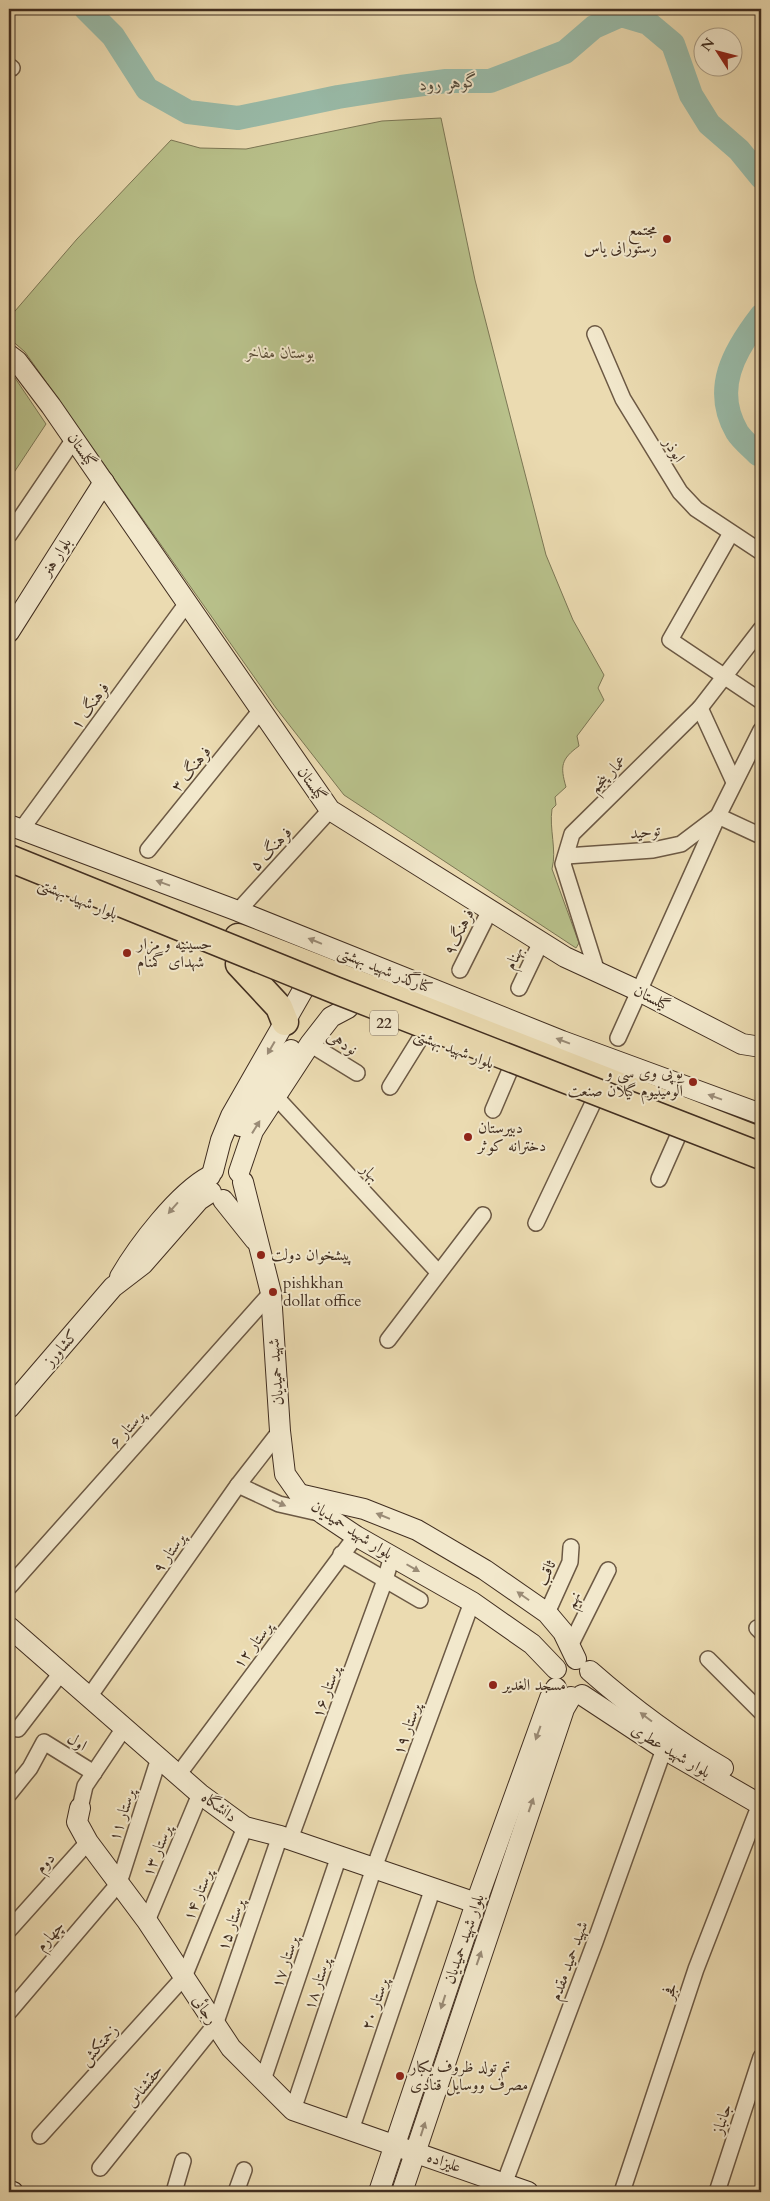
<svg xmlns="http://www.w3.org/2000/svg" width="770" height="2201" viewBox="0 0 770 2201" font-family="Cardo,Amiri,serif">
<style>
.green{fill:#b8c08a;stroke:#7c7755}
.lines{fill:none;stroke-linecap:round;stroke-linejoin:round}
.river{stroke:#99bba9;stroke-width:24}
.street-casing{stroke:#6c5944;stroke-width:18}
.secondary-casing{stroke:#412e20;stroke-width:22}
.highway-casing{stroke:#412e20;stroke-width:29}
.street{stroke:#f2e8cc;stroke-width:15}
.secondary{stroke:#f2e8cc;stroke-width:20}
.highway{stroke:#ebdbb1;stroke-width:26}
.highway-bridge-casing{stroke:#412e20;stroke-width:29;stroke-linecap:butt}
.highway-bridge{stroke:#ebdbb1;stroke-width:26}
.oneway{fill:#9a8b76}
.poi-dot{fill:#8f2418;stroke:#f2e8cc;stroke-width:2}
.labels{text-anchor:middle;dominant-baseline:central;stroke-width:4;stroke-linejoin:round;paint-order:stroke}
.shield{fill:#f2e8cc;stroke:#766654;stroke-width:1}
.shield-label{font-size:15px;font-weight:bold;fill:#412e20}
.poi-label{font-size:16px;fill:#412e20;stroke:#f2e8cc;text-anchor:start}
.park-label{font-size:16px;font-style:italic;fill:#594b35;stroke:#f2e8cc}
.street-label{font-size:16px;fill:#412e20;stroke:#f2e8cc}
.water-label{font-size:18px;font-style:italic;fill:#534a3b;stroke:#f2e8cc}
</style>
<rect width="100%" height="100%" fill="#ebdbb1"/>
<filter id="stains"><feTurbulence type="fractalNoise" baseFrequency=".004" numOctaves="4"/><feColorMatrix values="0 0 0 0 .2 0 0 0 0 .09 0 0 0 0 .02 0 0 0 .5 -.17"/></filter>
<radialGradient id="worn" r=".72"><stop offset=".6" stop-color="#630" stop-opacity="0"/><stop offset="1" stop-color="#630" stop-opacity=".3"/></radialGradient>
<g class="green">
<path d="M441,118L475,280L546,555L573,620L604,675L598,688L604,700L577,736L579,746C561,759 560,766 566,787L555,797L556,805L552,809C549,829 557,850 552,869L579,943L576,948L344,795L276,708L25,352L9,338V318L77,239L171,140L200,148L246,149L382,121Z"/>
<path d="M9,369L46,424L9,480Z"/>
</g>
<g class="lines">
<g class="river">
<path d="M86,9L113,36L147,89L188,112L238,118L338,97L401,87L446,81H490L565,52L594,27L621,15L648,23L673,44L691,95L709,124L739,150L761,177"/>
<path d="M761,316C734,351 712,389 737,432C742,440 751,447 758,454H761"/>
</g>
<g class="street-casing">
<g id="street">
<path d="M9,66L12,68"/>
<path d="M595,334L623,399L680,492L696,509L761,552"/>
<path d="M731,533L670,640L761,701"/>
<path d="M9,535L74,439"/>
<path d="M700,708L734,782"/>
<path d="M21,830L187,603"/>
<path d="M148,850L261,710"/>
<path d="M566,856L653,850L681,844L718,816L761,730"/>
<path d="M238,911L330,810"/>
<path d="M460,970L490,910"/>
<path d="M597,972L563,864L572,834L700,708L761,629"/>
<path d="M519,988L541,942"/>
<path d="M618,1038L718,816L761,836"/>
<path d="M310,1044L357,1073"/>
<path d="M390,1087L421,1037"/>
<path d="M277,1098L438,1272"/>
<path d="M493,1110L510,1070"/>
<path d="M659,1179L678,1136"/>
<path d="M536,1223L593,1103"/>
<path d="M388,1340L483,1215"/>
<path d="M238,1485L279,1504L323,1514"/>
<path d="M341,1554L420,1600"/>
<path d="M9,1587L271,1293"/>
<path d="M547,1613L570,1562L571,1547"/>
<path d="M757,1628L761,1632"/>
<path d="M570,1646L608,1570"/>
<path d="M708,1659L761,1712"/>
<path d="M89,1697L238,1485L280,1431"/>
<path d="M18,1729L61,1673"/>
<path d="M178,1775L356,1536"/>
<path d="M9,1794L30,1768L44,1742L94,1773"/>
<path d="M80,1808L85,1786L124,1728"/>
<path d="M290,1839L385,1580L392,1556"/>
<path d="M147,1921L200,1794"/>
<path d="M9,1930L88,1842"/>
<path d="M9,2012L119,1883L159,1758"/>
<path d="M263,2080L339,1856"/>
<path d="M293,2110L374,1868L472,1602"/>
<path d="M351,2130L433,1888"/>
<path d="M40,2136L184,1977L245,1827"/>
<path d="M100,2168L215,2025L280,1836"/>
<path d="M174,2192L183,2161"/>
<path d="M236,2192L244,2170"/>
<path d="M501,2192L595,1942L664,1749"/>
<path d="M622,2192L696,1969L760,1804"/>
<path d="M717,2192L761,2057"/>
</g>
</g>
<g class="secondary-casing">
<g id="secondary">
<path d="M9,355L17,361L51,406L330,810L565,957L639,991L742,1044L761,1047"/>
<path d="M9,632L104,482"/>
<path d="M9,825L238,911L562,1041L761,1114"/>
<path d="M240,1126L291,1050"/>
<path d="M213,1171L221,1140L231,1116L303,990"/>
<path d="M239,1172L253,1131L310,1044L331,1017L348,1008"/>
<path d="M243,1182L271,1293L280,1431L285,1474L299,1494L323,1514L356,1536L472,1602L532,1644L556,1669"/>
<path d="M223,1200L255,1240"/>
<path d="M120,1277C138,1246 178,1193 210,1176"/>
<path d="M9,1408L113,1287L143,1264L199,1200L211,1192"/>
<path d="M303,1495L364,1509L417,1530L485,1570L547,1613L563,1632L576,1659"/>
<path d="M9,1627L200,1794L245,1827L280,1836L476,1903"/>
<path d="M590,1671C631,1707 675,1740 723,1768"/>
<path d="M582,1695L664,1749L761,1805"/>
<path d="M80,1808L77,1822L88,1842L147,1921L231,2048L293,2110L528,2192"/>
<path d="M9,2191L13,2192"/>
<path d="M379,2192L476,1903L550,1698L556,1688"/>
<path d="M402,2192L564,1709L571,1697"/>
</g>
</g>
<g class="highway-casing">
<g id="highway">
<path d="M238,937L761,1141"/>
<path d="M239,964L279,1007L285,1022"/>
</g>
</g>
<use href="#street" class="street"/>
<use href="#secondary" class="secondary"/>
<use href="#highway" class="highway"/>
<g class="highway-bridge-casing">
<path id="highway-bridge" d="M9,858L335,990L761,1156"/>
</g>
<use href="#highway-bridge" class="highway-bridge"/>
</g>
<defs><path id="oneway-solid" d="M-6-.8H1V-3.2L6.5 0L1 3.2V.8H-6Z" transform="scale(1.25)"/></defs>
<g class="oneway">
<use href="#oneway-solid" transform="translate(163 883) rotate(-160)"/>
<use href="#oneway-solid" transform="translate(315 941) rotate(-158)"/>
<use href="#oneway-solid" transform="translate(563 1041) rotate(-159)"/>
<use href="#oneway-solid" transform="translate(271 1048) rotate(120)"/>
<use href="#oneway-solid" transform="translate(715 1097) rotate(-160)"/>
<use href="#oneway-solid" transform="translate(256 1127) rotate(-58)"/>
<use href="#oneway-solid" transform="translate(173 1208) rotate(131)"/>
<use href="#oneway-solid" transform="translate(279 1503) rotate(24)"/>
<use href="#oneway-solid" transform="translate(383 1516) rotate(-158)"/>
<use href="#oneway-solid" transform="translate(413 1568) rotate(30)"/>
<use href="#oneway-solid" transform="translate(523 1596) rotate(-145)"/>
<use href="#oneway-solid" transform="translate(646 1717) rotate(-143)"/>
<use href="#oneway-solid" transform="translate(538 1733) rotate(110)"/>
<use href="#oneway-solid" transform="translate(531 1805) rotate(-71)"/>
<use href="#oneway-solid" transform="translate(479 1958) rotate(-71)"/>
<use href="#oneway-solid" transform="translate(443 2002) rotate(108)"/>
<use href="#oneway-solid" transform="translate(423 2129) rotate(-72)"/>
</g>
<g class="poi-dot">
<circle cx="667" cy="239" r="5"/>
<circle cx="127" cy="953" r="5"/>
<circle cx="693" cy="1082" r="5"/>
<circle cx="468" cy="1137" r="5"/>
<circle cx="261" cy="1255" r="5"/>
<circle cx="273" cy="1292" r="5"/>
<circle cx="493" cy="1685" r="5"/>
<circle cx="400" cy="2076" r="5"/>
</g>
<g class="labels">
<rect class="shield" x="370" y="1010.5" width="28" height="25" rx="4"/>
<g class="shield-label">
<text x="384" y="1023">22</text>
</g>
<g class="poi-label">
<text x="657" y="230" text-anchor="end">مجتمع<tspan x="657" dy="18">رستورانی یاس</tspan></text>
<text x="137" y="944">حسینیه و مزار<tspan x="137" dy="18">شهدای گمنام</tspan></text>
<text x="683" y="1073" text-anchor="end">یوپی وی سی و<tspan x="683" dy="18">آلومینیوم گیلان صنعت</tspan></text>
<text x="478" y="1128">دبیرستان<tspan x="478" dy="18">دخترانه کوثر</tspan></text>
<text x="271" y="1255">پیشخوان دولت</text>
<text x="283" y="1283">pishkhan<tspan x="283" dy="18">dollat office</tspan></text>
<text x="503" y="1685">مسجد الغدیر</text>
<text x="410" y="2067">تم تولد ظروف یکبار<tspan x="410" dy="18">مصرف ووسایل قنادی</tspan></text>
</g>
<g class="park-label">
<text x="280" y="353">بوستان مفاخر</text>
</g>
<g class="street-label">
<text transform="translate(82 450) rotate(55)">گیلستان</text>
<text transform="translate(674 450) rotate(58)">ابوذر</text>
<text transform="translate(56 557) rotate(-57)">بلوار هنر</text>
<text transform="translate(90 706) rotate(-54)">فرهنگ ۱</text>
<text transform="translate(191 769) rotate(-51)">فرهنگ ۳</text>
<text transform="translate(608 774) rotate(-45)">عمار پنجم</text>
<text transform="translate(312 784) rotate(55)">گیلستان</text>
<text transform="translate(645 832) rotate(-7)">توحید</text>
<text transform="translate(271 849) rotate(-47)">فرهنگ ۵</text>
<text transform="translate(78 899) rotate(22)">بلوار شهید بهشتی</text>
<text transform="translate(459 932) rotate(-64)">فرهنگ۹</text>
<text transform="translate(514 958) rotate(-65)">بهنام</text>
<text transform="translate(385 970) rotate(22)">کنارگذر شهید بهشتی</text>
<text transform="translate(652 998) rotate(27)">گیلستان</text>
<text transform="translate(342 1043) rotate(31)">نودهی</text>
<text transform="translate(454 1049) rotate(21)">بلوار شهید بهشتی</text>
<text transform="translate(370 1173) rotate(47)">بهار</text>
<text transform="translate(61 1348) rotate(-49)">کشاورز</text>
<text transform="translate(276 1372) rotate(-94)">شهید حمیدیان</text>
<text transform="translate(127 1429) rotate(-48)">پرستار ۶</text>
<text transform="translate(352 1530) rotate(33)">بلوار شهید حمیدیان</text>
<text transform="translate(169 1553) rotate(-55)">پرستار ۹</text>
<text transform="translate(546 1573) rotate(-65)">ثاقب</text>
<text transform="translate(573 1600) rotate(-63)">نهم</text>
<text transform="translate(253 1645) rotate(-53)">پرستار ۱۲</text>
<text transform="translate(326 1692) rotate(-70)">پرستار ۱۶</text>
<text transform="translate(407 1729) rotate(-70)">پرستار ۱۹</text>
<text transform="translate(77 1742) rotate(32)">اول</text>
<text transform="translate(671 1751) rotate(31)">بلوار شهید عطری</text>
<text transform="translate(219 1807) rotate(37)">دانشگاه</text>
<text transform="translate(122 1815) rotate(-72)">پرستار ۱۱</text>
<text transform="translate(157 1851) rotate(-68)">پرستار ۱۳</text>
<text transform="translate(45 1863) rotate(-48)">دوم</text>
<text transform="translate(198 1895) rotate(-68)">پرستار ۱۴</text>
<text transform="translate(231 1925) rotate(-71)">پرستار ۱۵</text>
<text transform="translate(50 1936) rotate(-49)">چهارم</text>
<text transform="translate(464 1939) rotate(-71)">بلوار شهید حمیدیان</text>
<text transform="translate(569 1961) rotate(-70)">شهید حمید مقدم</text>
<text transform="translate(285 1962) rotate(-71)">پرستار ۱۷</text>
<text transform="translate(317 1984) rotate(-72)">پرستار ۱۸</text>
<text transform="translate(670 1991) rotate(-72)">فجر</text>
<text transform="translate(375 2004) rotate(-71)">پرستار ۲۰</text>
<text transform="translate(205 2010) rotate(57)">رجائی</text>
<text transform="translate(99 2045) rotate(-48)">زحمتکش</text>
<text transform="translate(144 2086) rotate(-51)">حقشناس</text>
<text transform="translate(722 2119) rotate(-72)">جانباز</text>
<text transform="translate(444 2162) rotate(19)">علیزاده</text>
</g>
<g class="water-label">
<text transform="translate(449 83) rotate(-4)">گوهر رود</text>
</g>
</g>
<rect width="770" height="2201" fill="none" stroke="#ebdbb1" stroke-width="30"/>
<rect x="10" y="10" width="750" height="2181" fill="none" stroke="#412e20" stroke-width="2.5"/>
<rect x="15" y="15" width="740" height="2171" fill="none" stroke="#412e20"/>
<g transform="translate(718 52) rotate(306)"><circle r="24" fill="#f2e8cc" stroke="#ab9e87"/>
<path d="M0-4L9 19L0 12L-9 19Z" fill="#8f2418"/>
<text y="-8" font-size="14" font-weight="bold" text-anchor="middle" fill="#412e20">N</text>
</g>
<rect width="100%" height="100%" filter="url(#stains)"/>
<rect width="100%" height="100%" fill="url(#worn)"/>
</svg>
